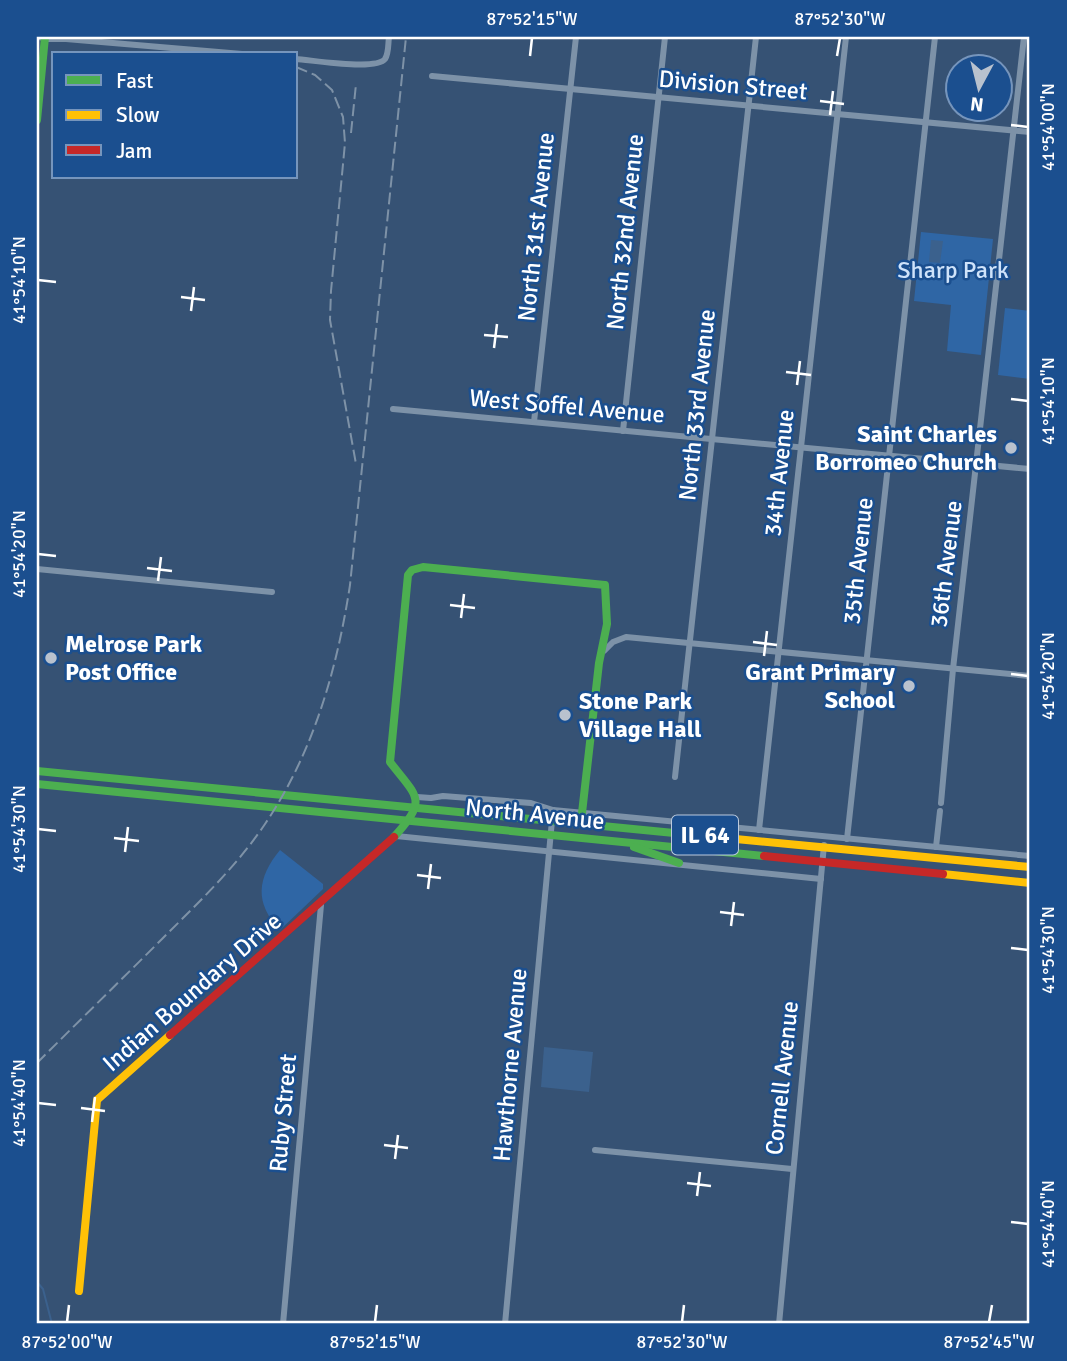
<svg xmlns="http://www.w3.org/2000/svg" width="1067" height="1361" viewBox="0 0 1067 1361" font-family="Signika,sans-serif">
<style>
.green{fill:#2f66a5}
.water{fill:#3b618d}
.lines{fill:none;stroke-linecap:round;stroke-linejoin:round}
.stream{stroke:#3b618d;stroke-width:2}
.street{stroke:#7d92a8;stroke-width:6}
.fast{stroke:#4caf50;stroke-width:8}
.slow{stroke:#ffc107;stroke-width:8}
.jam{stroke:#c62828;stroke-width:8}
.rail{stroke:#7e92a7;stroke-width:2;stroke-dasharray:12 5;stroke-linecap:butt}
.ticks{fill:none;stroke:#fff;stroke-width:2.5}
.poi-dot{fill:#b9c2ce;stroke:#1b4f8f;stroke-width:2.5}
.labels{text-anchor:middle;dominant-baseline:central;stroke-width:5;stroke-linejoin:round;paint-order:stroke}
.shield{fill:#1b4f8f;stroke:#bbcadd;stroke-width:2}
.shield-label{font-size:23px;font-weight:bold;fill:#fff}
.street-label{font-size:24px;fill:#fff;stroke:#1b4f8f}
.park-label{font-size:24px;fill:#cfe3fa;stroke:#1b4f8f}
.poi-label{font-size:24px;font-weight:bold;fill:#fff;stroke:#1b4f8f;text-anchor:end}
.neatline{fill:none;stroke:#fff;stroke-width:2.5}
.ticks-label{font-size:18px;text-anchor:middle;fill:#fff}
</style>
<rect width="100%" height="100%" fill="#365274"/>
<g class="green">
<path d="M921,232L993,239L981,355L947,351L951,305L914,301Z"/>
<path d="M1005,308L1030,311V379L998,375Z"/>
<path d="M280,850L323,884V889L280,930C254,903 257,878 280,850Z"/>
</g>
<g class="water">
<path d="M931,240L943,241L940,263L929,262Z"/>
<path d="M544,1047L593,1052L589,1092L541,1087Z"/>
</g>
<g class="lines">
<path class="stream" d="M37,1282L43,1289L52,1324"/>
<g class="street">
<path d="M39,37L45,39H66L242,54"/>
<path d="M296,59C312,60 376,71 385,59C389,53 388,43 389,37"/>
<path d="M432,76L1030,132"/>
<path d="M393,409L1030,469"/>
<path d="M534,422L576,37"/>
<path d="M623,431L665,37"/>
<path d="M37,569L272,592"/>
<path d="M604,651L613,642L626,637L1030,676"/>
<path d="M675,777L756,37"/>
<path d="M417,797L431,798L443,796L531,803L553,810L1030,856"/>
<path d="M941,803L953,669L1024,37"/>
<path d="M1030,811V810"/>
<path d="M759,830L846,37"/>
<path d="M396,836L821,879"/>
<path d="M847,839L935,37"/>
<path d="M936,847L940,811"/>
<path d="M595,1150L792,1169"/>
<path d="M283,1324L321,905"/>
<path d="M505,1324L553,810"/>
<path d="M779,1324L824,845"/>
</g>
<g class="fast">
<path d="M37,120L45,37"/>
<path d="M37,771L715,837"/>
<path d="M37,784L764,856"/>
<path d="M394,837C428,799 418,798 390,762L408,575L412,570L423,567L605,585L607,624L599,663L582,813"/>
<path d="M634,847L679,863"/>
</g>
<g class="slow">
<path d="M715,837L1030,867"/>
<path d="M943,874L1030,883"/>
<path d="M79,1291L97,1100L170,1035"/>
</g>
<g class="jam">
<path d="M764,856L943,874"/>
<path d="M170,1035L394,837"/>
</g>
<g class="rail">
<path d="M296,67L315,75L332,90L343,117L345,143L331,291L330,320L356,464"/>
<path d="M351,133L356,84"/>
<path d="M37,1063C78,1022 120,981 162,939C198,903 236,867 265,824C313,753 337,670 350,585L406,37"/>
</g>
</g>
<path class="ticks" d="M530,56L532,38M837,56L840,38M820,101L844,104M830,115L833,91M1011,125L1028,127M38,280L56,282M181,297L205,300M191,311L194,287M484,335L508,337M494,348L497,324M786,372L811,375M797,385L800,361M1011,399L1028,401M38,554L56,556M147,568L172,571M158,581L161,557M450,605L475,608M461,618L464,594M753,642L777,645M764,656L767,631M1011,674L1028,676M38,829L56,831M114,838L139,841M125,852L128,827M417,875L441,878M428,889L431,864M720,912L744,915M731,926L734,902M1011,948L1028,950M38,1103L56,1105M81,1108L105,1111M92,1122L95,1097M384,1145L408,1148M395,1159L398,1135M687,1183L711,1186M697,1196L700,1172M1011,1222L1028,1224M67,1322L69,1305M375,1322L377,1305M682,1322L684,1305M989,1322L992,1305"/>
<g class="poi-dot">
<circle cx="1011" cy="448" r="7"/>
<circle cx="51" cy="658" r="7"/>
<circle cx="909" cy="686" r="7"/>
<circle cx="565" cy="715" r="7"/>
</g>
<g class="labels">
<rect class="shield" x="672" y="815.5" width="66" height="39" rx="5"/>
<g class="shield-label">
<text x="705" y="835">IL 64</text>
</g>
<g class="street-label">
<text transform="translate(733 85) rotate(5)">Division Street</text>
<text transform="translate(536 227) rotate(-84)">North 31st Avenue</text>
<text transform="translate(625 232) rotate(-84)">North 32nd Avenue</text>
<text transform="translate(697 405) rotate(-84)">North 33rd Avenue</text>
<text transform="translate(567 406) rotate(5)">West Soffel Avenue</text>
<text transform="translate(779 473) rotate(-84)">34th Avenue</text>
<text transform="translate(858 561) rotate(-84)">35th Avenue</text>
<text transform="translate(946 564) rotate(-83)">36th Avenue</text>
<text transform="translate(535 814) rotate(6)">North Avenue</text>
<text transform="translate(192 992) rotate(-41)">Indian Boundary Drive</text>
<text transform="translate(510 1065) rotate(-85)">Hawthorne Avenue</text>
<text transform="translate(782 1078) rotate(-84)">Cornell Avenue</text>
<text transform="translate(283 1113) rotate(-85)">Ruby Street</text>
</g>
<g class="park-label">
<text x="953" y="270">Sharp Park</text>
</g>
<g class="poi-label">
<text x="997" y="434">Saint Charles<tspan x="997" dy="28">Borromeo Church</tspan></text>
<text x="65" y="644" text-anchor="start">Melrose Park<tspan x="65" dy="28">Post Office</tspan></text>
<text x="895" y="672">Grant Primary<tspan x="895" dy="28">School</tspan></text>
<text x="579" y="701" text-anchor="start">Stone Park<tspan x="579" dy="28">Village Hall</tspan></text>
</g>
</g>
<rect width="1067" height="1361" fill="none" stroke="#1b4f8f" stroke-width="77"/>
<rect x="52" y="52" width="245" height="126" fill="#1b4f8f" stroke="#7695bc" stroke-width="2"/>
<rect x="66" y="75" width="35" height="10" fill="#4caf50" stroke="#7695bc" stroke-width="2"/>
<text x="116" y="88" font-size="21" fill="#ffffff">Fast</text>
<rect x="66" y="110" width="35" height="10" fill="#ffc107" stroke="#7695bc" stroke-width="2"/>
<text x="116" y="122" font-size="21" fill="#ffffff">Slow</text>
<rect x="66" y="145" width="35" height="10" fill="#c62828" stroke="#7695bc" stroke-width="2"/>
<text x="116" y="158" font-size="21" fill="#ffffff">Jam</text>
<g transform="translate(979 88) rotate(187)"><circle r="33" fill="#1b4f8f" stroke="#7695bc" stroke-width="2"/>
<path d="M0-5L12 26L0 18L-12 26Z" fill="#b9c2ce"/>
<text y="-10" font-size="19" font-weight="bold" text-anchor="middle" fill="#ffffff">N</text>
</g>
<rect x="38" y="38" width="990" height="1284" class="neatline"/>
<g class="ticks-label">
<text x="532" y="25">87°52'15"W</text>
<text x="840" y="25">87°52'30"W</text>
<text transform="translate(1048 127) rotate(-90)" y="6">41°54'00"N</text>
<text transform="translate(19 280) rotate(-90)" y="6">41°54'10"N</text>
<text transform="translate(1048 401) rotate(-90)" y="6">41°54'10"N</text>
<text transform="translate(19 554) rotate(-90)" y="6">41°54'20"N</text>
<text transform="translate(1048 676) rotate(-90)" y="6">41°54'20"N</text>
<text transform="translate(19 829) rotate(-90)" y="6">41°54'30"N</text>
<text transform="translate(1048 950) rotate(-90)" y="6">41°54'30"N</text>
<text transform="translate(19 1103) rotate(-90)" y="6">41°54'40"N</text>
<text transform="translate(1048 1224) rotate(-90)" y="6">41°54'40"N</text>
<text x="67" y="1348">87°52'00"W</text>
<text x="375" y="1348">87°52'15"W</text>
<text x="682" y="1348">87°52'30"W</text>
<text x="989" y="1348">87°52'45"W</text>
</g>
</svg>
